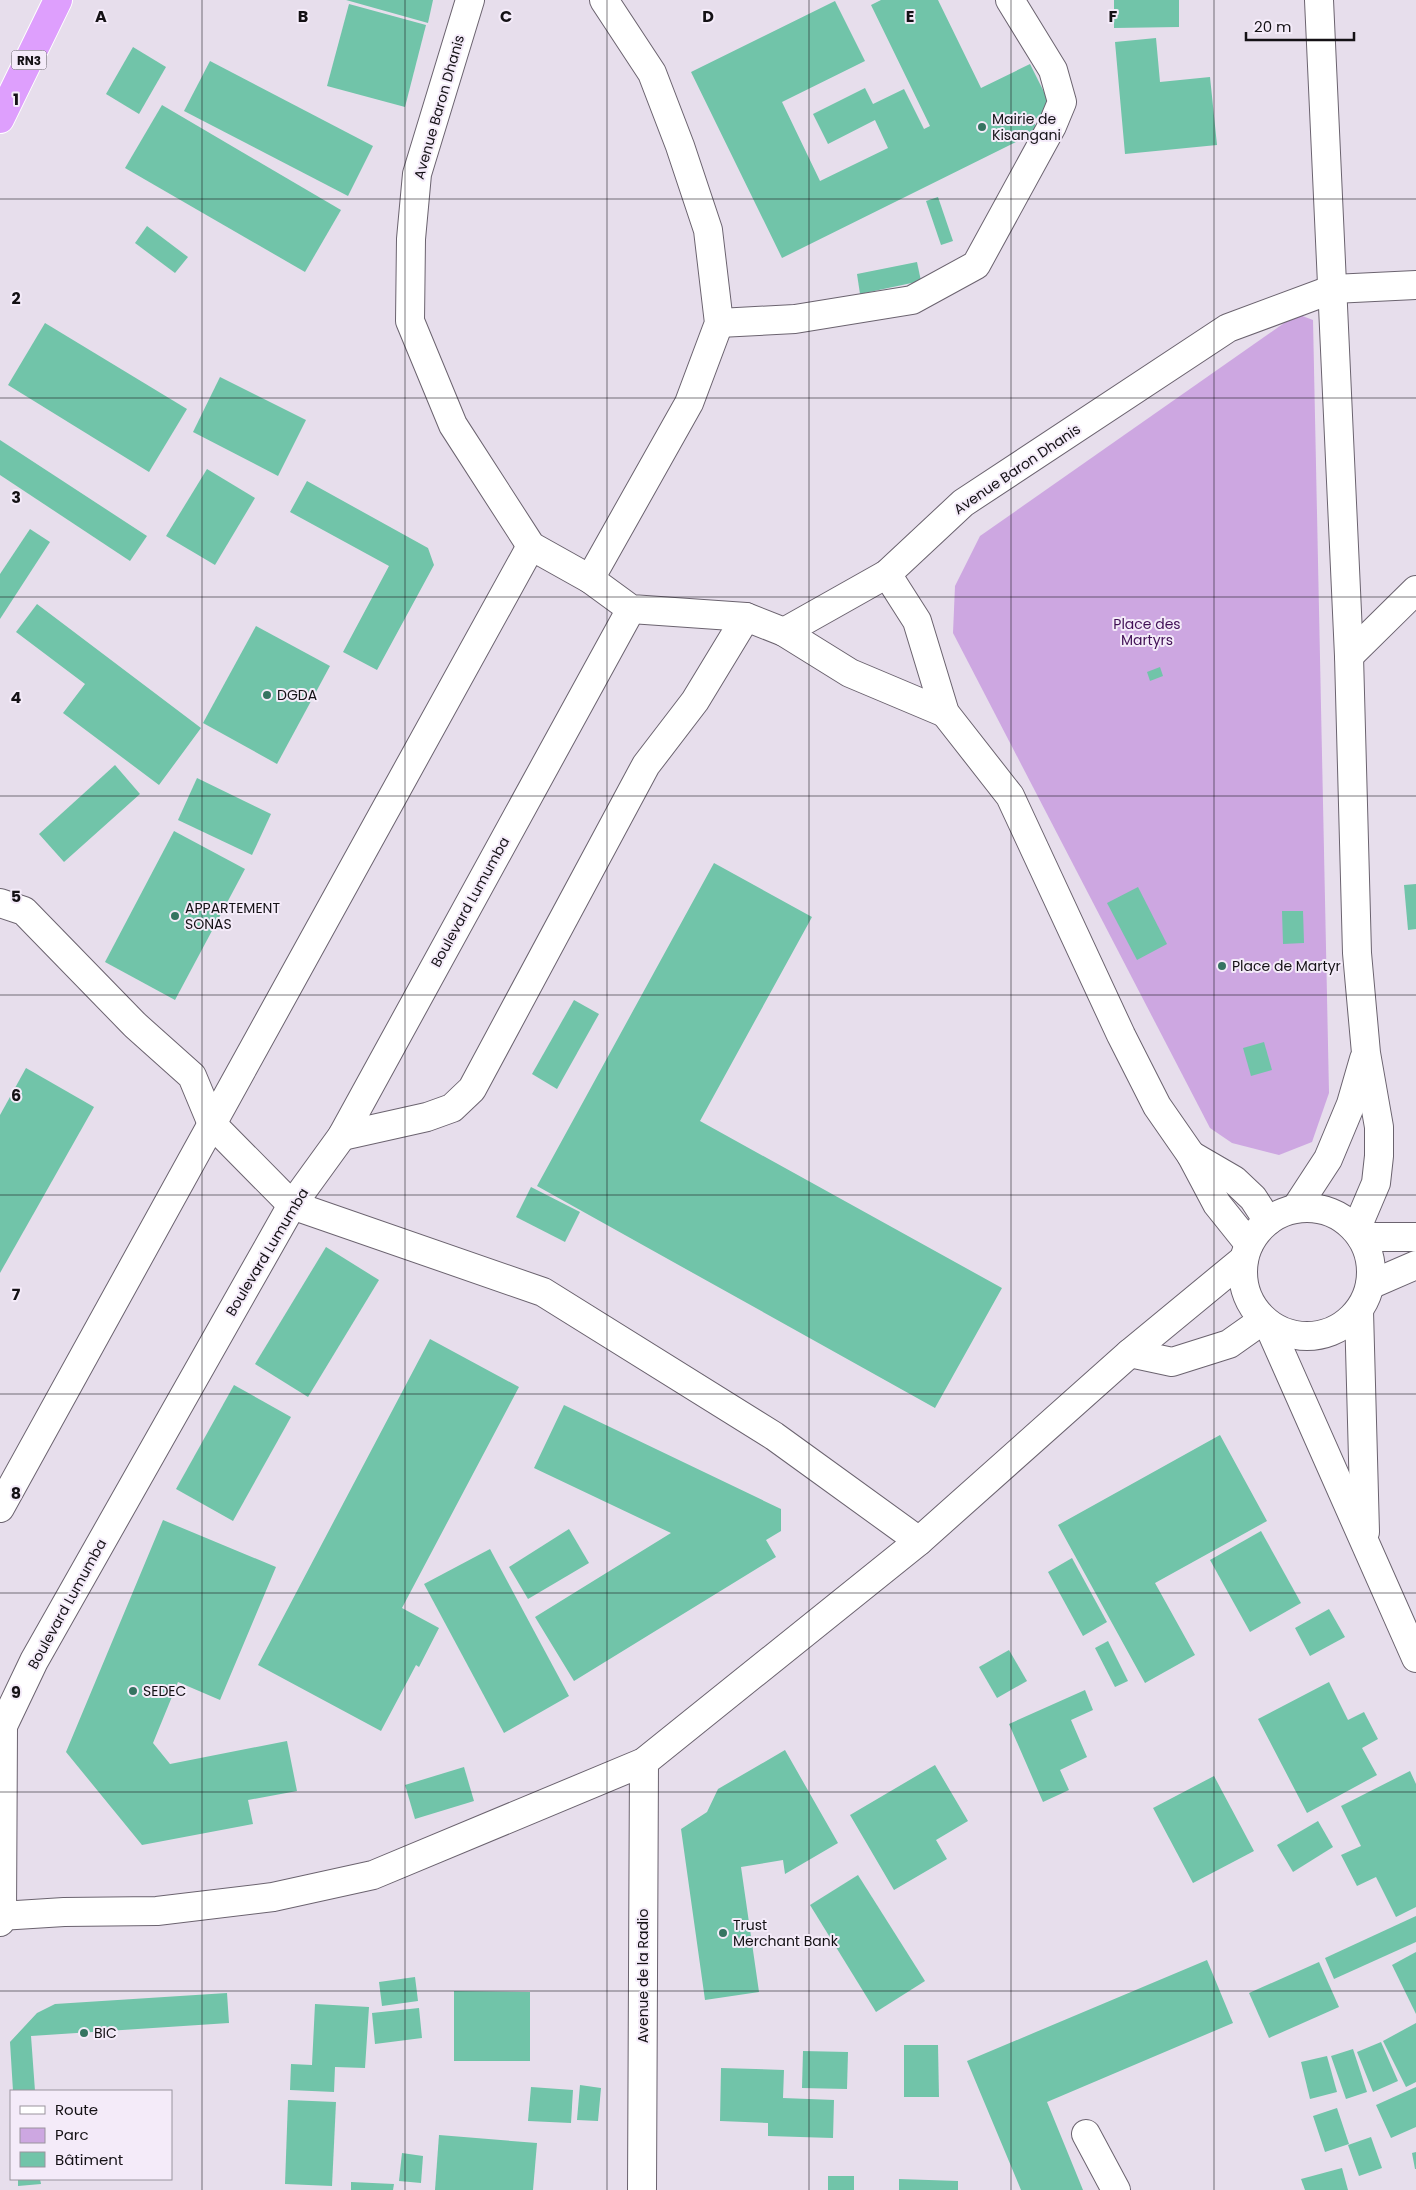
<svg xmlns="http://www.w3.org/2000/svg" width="1416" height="2190" viewBox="0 0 1416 2190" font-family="Poppins,sans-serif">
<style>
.green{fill:#cda7e1}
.building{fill:#71c4a9}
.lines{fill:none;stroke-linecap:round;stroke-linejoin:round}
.minor-casing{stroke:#6b636f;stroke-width:30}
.highway-casing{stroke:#fff;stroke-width:30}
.minor{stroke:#fff;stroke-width:28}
.highway{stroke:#de9ffd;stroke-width:28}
.grid{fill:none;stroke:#141115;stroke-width:1;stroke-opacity:0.55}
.poi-dot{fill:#357461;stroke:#f4ebf9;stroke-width:2}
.labels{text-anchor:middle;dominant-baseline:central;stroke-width:4;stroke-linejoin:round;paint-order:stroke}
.shield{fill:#f4ebf9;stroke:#575259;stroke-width:1}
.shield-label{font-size:12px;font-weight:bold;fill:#141115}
.street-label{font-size:14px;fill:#141115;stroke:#f4ebf9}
.poi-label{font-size:14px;fill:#141115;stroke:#f4ebf9;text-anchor:start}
.park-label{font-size:14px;fill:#411055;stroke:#f4ebf9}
.grid-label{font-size:16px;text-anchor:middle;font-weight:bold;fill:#141115;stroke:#f4ebf9;stroke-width:4;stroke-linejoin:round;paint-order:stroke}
</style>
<rect width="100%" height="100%" fill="#e7deec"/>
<path class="green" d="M1297,314L1313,320L1329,1093L1312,1142L1279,1155L1232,1143L1210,1128L953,633L955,586L980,536Z"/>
<g class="building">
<path d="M346,0H433L428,23Z"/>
<path d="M881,0H938L981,88L1030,64L1053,110L1033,120L1038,131L782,258L691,72L835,1L865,61L782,102L820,181L888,148L875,120L828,144L813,114L865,88L873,104L904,89L924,129L930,126L871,5Z"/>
<path d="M1114,0H1179V27L1114,28Z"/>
<path d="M349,4L426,25L405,107L327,86Z"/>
<path d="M1156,38L1160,82L1210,77L1217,145L1125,154L1115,42Z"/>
<path d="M133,47L166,67L139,114L106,94Z"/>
<path d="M210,61L373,146L348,196L184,111Z"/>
<path d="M162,105L341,210L305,272L125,168Z"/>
<path d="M938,197L953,241L941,245L926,201Z"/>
<path d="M147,226L188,257L175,273L135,243Z"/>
<path d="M917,262L921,281L860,294L857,274Z"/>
<path d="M45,323L187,409L149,472L8,385Z"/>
<path d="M220,377L306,420L278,476L193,432Z"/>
<path d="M0,440L147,536L130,561L0,475Z"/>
<path d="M207,469L255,498L215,565L166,536Z"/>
<path d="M307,481L428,548L434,565L377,670L343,652L389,566L290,512Z"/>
<path d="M30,529L50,542L0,619V574Z"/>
<path d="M37,604L201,728L159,785L63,713L85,684L16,632Z"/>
<path d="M256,626L330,666L277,764L203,723Z"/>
<path d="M1160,667L1163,676L1150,681L1147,672Z"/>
<path d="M115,765L140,794L64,862L39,834Z"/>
<path d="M197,778L271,814L252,855L178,820Z"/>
<path d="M174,831L245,869L175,1000L105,962Z"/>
<path d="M714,863L812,917L700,1121L1002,1288L935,1408L537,1186Z"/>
<path d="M1416,884V929L1408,930L1404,885Z"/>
<path d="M1138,887L1167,944L1137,960L1107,903Z"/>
<path d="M1282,911H1303L1304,943L1283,944Z"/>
<path d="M574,1000L599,1014L557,1089L532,1074Z"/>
<path d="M1264,1042L1272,1070L1251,1076L1243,1048Z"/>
<path d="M26,1068L94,1107L0,1273V1115Z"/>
<path d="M531,1187L580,1212L565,1242L516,1217Z"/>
<path d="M326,1247L379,1280L308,1397L255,1364Z"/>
<path d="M430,1339L519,1387L402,1608L439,1628L419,1667L416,1665L381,1731L258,1665Z"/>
<path d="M234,1385L291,1417L233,1521L176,1489Z"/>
<path d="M564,1405L781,1509V1531L766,1540L776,1557L574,1681L535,1617L671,1533L534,1468Z"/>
<path d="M1220,1435L1267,1521L1155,1583L1195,1655L1145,1683L1058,1525Z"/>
<path d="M163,1520L276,1567L220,1700L178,1682L153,1743L170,1764L287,1741L297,1791L248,1800L253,1824L142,1845L66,1752Z"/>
<path d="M569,1529L589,1563L528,1599L509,1567Z"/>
<path d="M1261,1531L1301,1603L1250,1632L1210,1560Z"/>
<path d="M490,1549L569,1696L504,1733L424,1584Z"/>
<path d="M1072,1558L1107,1622L1083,1636L1048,1572Z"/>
<path d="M1329,1609L1345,1637L1310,1656L1295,1628Z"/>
<path d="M1108,1641L1128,1681L1115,1687L1095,1648Z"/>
<path d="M1009,1650L1027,1681L997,1698L979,1667Z"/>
<path d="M1329,1682L1348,1720L1364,1712L1378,1739L1362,1748L1377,1775L1307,1813L1258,1719Z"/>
<path d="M1085,1690L1093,1710L1071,1720L1087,1757L1060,1770L1069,1790L1043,1802L1009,1724Z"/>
<path d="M785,1750L838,1843L785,1874L783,1860L741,1867L759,1992L705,2000L681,1829L707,1812L718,1789Z"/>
<path d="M935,1765L968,1821L936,1840L947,1859L894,1890L850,1815Z"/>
<path d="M464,1767L474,1801L415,1819L405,1785Z"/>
<path d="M1410,1771L1416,1784V1907L1396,1917L1376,1877L1357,1886L1341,1855L1361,1846L1341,1806Z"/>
<path d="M1214,1776L1254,1851L1193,1883L1153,1808Z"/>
<path d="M1318,1821L1333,1847L1293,1872L1277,1845Z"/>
<path d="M858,1875L925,1981L876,2012L810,1905Z"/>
<path d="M1416,1916V1942L1334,1979L1325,1958Z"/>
<path d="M1416,1952V2014L1392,1965Z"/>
<path d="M1207,1960L1233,2023L1047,2102L1083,2190H1021L967,2061Z"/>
<path d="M1319,1962L1339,2007L1269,2038L1249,1993Z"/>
<path d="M415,1977L418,2001L382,2006L379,1982Z"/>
<path d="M454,1991L530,1992V2061H454Z"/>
<path d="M227,1993L229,2023L31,2036L35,2091H13L10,2042L37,2013L55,2004Z"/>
<path d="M315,2004L369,2007L365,2068L335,2067L334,2092L290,2090L291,2064L312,2065Z"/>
<path d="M419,2008L422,2038L375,2044L372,2013Z"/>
<path d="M1416,2023V2082L1406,2087L1383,2041Z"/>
<path d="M1381,2042L1398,2081L1373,2092L1357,2052Z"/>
<path d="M904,2045H938L939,2097H904Z"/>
<path d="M1353,2049L1367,2092L1346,2099L1331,2056Z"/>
<path d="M803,2051L848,2052L847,2089L802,2088Z"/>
<path d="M1327,2056L1337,2092L1310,2099L1301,2062Z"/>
<path d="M721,2068L784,2070L783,2098L834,2100L833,2138L768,2136V2123L720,2121Z"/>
<path d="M580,2085L601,2088L598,2121L577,2120Z"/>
<path d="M531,2087L573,2090L571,2123L528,2121Z"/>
<path d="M1416,2087V2127L1391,2138L1376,2105Z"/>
<path d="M288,2100L336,2102L332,2186L285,2184Z"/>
<path d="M1337,2108L1349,2144L1325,2152L1313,2116Z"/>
<path d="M439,2135L537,2143L533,2190H435Z"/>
<path d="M1371,2137L1382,2168L1359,2176L1348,2145Z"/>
<path d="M1416,2152V2169H1415L1412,2153Z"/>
<path d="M402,2153L423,2156L421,2183L399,2181Z"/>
<path d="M1342,2168L1348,2190H1305L1301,2179Z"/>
<rect x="828" y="2176" width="26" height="14"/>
<path d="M18,2179H40L41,2184L18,2186Z"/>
<path d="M899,2179L958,2181V2190H899Z"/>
<path d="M351,2182L394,2184L393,2190H351Z"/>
</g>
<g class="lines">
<g class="minor-casing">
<g id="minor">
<path d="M470,0L417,174L411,239L410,321L453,425L531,546L590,579L631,609L746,617L784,632L887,574L963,503L1228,328L1333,289L1416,285"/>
<path d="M1319,0L1349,656L1357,953L1366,1053L1379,1127V1156L1376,1183L1356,1230"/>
<path d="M719,323L795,319L912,300L976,265L1052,126L1062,102L1053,70L1010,0"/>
<path d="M887,574L917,621L945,713L1010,796L1121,1035L1157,1106L1191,1155L1217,1204L1249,1244"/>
<path d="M590,579L689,403L719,323L708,230L680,146L652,73L604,0"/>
<path d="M784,632L850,673L945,713"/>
<path d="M1349,656L1416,590"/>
<path d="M0,903L24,911L135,1025L192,1076L212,1124L292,1205L543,1292L774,1436L919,1541"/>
<path d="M342,1136L427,1117L452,1108L472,1089L646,765L695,701L746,617"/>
<path d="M1191,1155L1234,1180L1253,1198L1268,1221"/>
<path d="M1296,1208L1328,1159L1351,1104L1364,1059"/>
<circle cx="1307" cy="1272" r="64"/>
<path d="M1361,1237H1416"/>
<path d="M1370,1285L1416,1265"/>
<path d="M1359,1311L1365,1532"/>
<path d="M1268,1324L1416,1658"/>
<path d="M1130,1353L1172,1362L1229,1344L1263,1320"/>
<path d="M0,1508L531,546"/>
<path d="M0,1916L64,1912L157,1911L273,1897L373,1875L644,1762L919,1541L1130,1353L1244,1259"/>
<path d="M0,1922L2,1916L3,1726L34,1661L292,1205L342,1136L631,609"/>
<path d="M1086,2134L1116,2190"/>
<path d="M642,2190L644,1762"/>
</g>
</g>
<g class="highway-casing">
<path id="highway" d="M0,119L58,0"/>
</g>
<use href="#minor" class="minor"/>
<use href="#highway" class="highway"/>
</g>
<path class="grid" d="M202,0V2190M405,0V2190M607,0V2190M809,0V2190M1011,0V2190M1214,0V2190M0,199H1416M0,398H1416M0,597H1416M0,796H1416M0,995H1416M0,1195H1416M0,1394H1416M0,1593H1416M0,1792H1416M0,1991H1416"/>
<g class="poi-dot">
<circle cx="982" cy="127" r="5"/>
<circle cx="267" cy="695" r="5"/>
<circle cx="175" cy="916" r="5"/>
<circle cx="1222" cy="966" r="5"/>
<circle cx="133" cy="1691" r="5"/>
<circle cx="723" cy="1933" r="5"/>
<circle cx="84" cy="2033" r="5"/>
</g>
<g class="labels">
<rect class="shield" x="11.5" y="50.5" width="35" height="19" rx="4"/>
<g class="shield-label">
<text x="29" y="60">RN3</text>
</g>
<g class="street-label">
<text transform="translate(439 107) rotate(-74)">Avenue Baron Dhanis</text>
<text transform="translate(1017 469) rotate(-34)">Avenue Baron Dhanis</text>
<text transform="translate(470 902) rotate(-61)">Boulevard Lumumba</text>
<text transform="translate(267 1252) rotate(-59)">Boulevard Lumumba</text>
<text transform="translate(67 1604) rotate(-61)">Boulevard Lumumba</text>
<text transform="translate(643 1976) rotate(-90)">Avenue de la Radio</text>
</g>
<g class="poi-label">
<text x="992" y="119">Mairie de<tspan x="992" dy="16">Kisangani</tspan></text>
<text x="277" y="695">DGDA</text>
<text x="185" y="908">APPARTEMENT<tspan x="185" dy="16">SONAS</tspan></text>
<text x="1232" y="966">Place de Martyr</text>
<text x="143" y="1691">SEDEC</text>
<text x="733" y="1925">Trust<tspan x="733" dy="16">Merchant Bank</tspan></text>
<text x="94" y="2033">BIC</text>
</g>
<g class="park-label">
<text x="1147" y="624">Place des<tspan x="1147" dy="16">Martyrs</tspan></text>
</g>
</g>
<g class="grid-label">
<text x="101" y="22">A</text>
<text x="303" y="22">B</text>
<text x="506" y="22">C</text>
<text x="708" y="22">D</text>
<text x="910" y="22">E</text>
<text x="1113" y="22">F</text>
<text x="16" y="105">1</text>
<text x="16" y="304">2</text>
<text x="16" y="503">3</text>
<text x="16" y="703">4</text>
<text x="16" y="902">5</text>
<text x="16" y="1101">6</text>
<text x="16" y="1300">7</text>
<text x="16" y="1499">8</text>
<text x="16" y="1698">9</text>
</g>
<rect x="10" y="2090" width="162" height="90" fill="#f4ebf9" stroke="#9a949e"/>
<rect x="20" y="2106" width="25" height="8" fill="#ffffff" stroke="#9a949e"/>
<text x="55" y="2115" font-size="15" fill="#141115">Route</text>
<rect x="20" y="2128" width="25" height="15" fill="#cda7e1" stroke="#9a949e"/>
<text x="55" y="2140" font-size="15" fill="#141115">Parc</text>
<rect x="20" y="2152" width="25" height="15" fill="#71c4a9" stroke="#9a949e"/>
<text x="55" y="2165" font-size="15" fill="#141115">Bâtiment</text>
<path d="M1246 32v8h108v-8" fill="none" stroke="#141115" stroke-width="2.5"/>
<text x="1254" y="32" font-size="15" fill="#141115" stroke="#f4ebf9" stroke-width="4" paint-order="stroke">20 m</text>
</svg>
